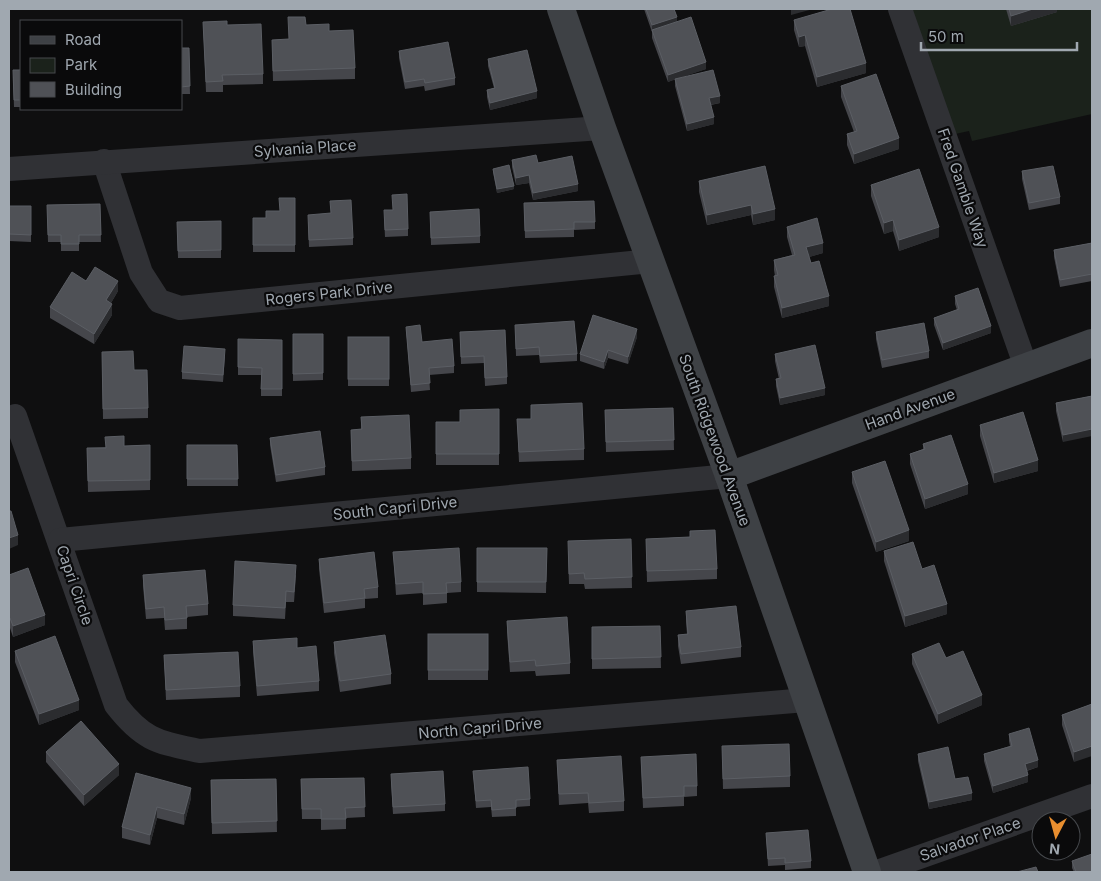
<svg xmlns="http://www.w3.org/2000/svg" width="1101" height="881" viewBox="0 0 1101 881" font-family="Inter,sans-serif">
<style>
.green{fill:#1b221b}
.lines{fill:none;stroke-linecap:round;stroke-linejoin:round}
.street{stroke:#303135;stroke-width:24}
.secondary{stroke:#3e4145;stroke-width:28}
.wall{fill:#45464b}
.shaded-wall{fill:#2b2c2f}
.building{fill:#4f5156;stroke:#5b5e64}
.labels{text-anchor:middle;dominant-baseline:central;stroke-width:4.5;stroke-linejoin:round;paint-order:stroke}
.street-label{font-size:15px;fill:#a0a8b0;stroke:#0a0a0b}
</style>
<rect width="100%" height="100%" fill="#0f0f10"/>
<path class="green" d="M911,9H1092V114L972,141L969,131L955,134Z"/>
<g class="lines">
<g class="street">
<path d="M900,9L1026,367"/>
<path d="M104,161L141,273L159,301L180,308L651,261"/>
<path d="M9,169L602,128"/>
<path d="M15,416L116,705C144,741 158,742 200,751L806,700"/>
<path d="M60,540L729,476"/>
<path d="M877,872L1092,796"/>
</g>
<g class="secondary">
<path d="M561,9L602,128L729,476L867,872"/>
<path d="M729,476L1092,343"/>
</g>
</g>
<g class="wall">
<path d="M644,9H674L677,22L706,69L678,78L720,103L711,105L714,124L687,131L675,86V79L668,82L652,38V32Z"/>
<path d="M1006,9H1057V12L1011,26Z"/>
<path d="M794,20L866,73L817,87L805,46L799,47L794,30Z"/>
<path d="M203,22L227,25L263,74V84L223,85V92H206Z"/>
<path d="M306,25L329,31L355,68V79L273,81L272,40L289,39Z"/>
<path d="M181,48H189L190,94H181Z"/>
<path d="M399,51L455,78V85L425,91L424,86L405,89L399,58Z"/>
<path d="M488,59L537,98L490,110L487,97V90L494,88L488,66Z"/>
<path d="M21,70V107H14L13,77Z"/>
<path d="M841,86L899,149L854,164L847,145V134L854,132L841,97Z"/>
<path d="M512,160L538,163L578,191L533,200L529,183L516,185L512,167Z"/>
<path d="M765,166L775,220L753,225L751,215L707,225L699,192V181Z"/>
<path d="M493,169L514,189L497,193L493,172Z"/>
<path d="M1022,171L1060,197V204L1029,210L1022,179Z"/>
<path d="M871,185L939,237L899,251L893,231L884,234L871,196Z"/>
<path d="M295,198V252H253V218H266L280,211Z"/>
<path d="M524,203L595,222V229L574,230V237L525,238Z"/>
<path d="M100,204L101,242H79V251H61V242H48L47,205Z"/>
<path d="M9,206H31V242L9,241Z"/>
<path d="M393,210L408,229V236L385,237L384,217Z"/>
<path d="M430,212L480,236V243L431,245Z"/>
<path d="M330,213L353,238V245L309,247L308,222Z"/>
<path d="M221,221V258H178L177,222Z"/>
<path d="M787,227L823,253L809,257L811,263L829,306L782,318L774,287V276H775L774,270V260L792,255L787,237Z"/>
<path d="M1092,243V281L1060,287L1054,257V250Z"/>
<path d="M86,281L118,291L111,303L112,315L94,344L50,318V307Z"/>
<path d="M955,296L991,333L943,350L934,325V318L957,310L955,304Z"/>
<path d="M515,325L577,354V361L540,363L539,355L516,356Z"/>
<path d="M406,327L422,342L454,366V373L429,375L430,390L411,392Z"/>
<path d="M460,332L507,377V384L485,386L484,363L461,364Z"/>
<path d="M876,332L929,351V358L882,368L876,339Z"/>
<path d="M293,334H323V380L293,381Z"/>
<rect x="348" y="337" width="41" height="49"/>
<path d="M637,337L628,364L608,358L604,369L580,361V354Z"/>
<path d="M282,340V396H261V375H238V367Z"/>
<path d="M102,352L134,370L148,408V418L103,419Z"/>
<path d="M775,354L825,395L780,405L776,386V379H779L775,361Z"/>
<path d="M225,356L223,382L182,379V372Z"/>
<path d="M1092,396L1063,442L1056,411V403Z"/>
<path d="M531,405L584,449V460L519,462L517,419H531Z"/>
<path d="M673,408L674,450L606,452L605,410Z"/>
<path d="M499,409V465H436V422H460Z"/>
<path d="M361,417L411,458V469L352,471L351,430L361,429Z"/>
<path d="M980,425L1038,471L994,483L980,436Z"/>
<path d="M270,438L325,467V475L276,482L270,445Z"/>
<path d="M923,444L968,494L925,509L910,464V454L923,449Z"/>
<path d="M150,445V490L88,492L87,448Z"/>
<path d="M187,445H237L238,486H187Z"/>
<path d="M852,472L909,541L876,552L852,483Z"/>
<path d="M690,537L717,569V579L647,582L646,539Z"/>
<path d="M631,539L632,588L585,589L584,584H569L568,551Z"/>
<path d="M477,548H547L546,593L477,592Z"/>
<path d="M884,551L922,569L947,614L905,627L884,561Z"/>
<path d="M393,552L461,582V592L447,593V603L423,605V593L396,595Z"/>
<path d="M319,559L378,587V598L365,599V608L324,613L319,569Z"/>
<path d="M9,575L45,625L13,637L10,628Z"/>
<path d="M143,575L208,604V615L187,617V629L165,630L164,618L146,619L143,586Z"/>
<path d="M296,575L294,602H286L285,619L233,616V605Z"/>
<path d="M686,611L741,647V657L681,664L678,646V635L687,634L686,622Z"/>
<path d="M507,621L570,663V674L536,676L535,671L510,672L507,632Z"/>
<path d="M660,626L661,668L592,669V627Z"/>
<rect x="428" y="634" width="60" height="46"/>
<path d="M253,641L297,648L319,681V691L257,696L253,652Z"/>
<path d="M334,642L391,674V684L340,692L334,653Z"/>
<path d="M15,651L79,710L39,725L15,662Z"/>
<path d="M912,654L946,658L982,705L938,724L912,664Z"/>
<path d="M164,655L240,686V697L166,700Z"/>
<path d="M1092,704L1074,762L1062,725V715Z"/>
<path d="M1009,734L1038,767L1027,771L1028,782L993,793L984,761V754L1010,746L1009,741Z"/>
<path d="M722,746L790,776V787L723,789Z"/>
<path d="M46,752L119,775L84,806L46,762Z"/>
<path d="M918,754L955,779L972,800L929,809L918,761Z"/>
<path d="M641,757L697,786V796L684,797V806L643,808Z"/>
<path d="M557,760L624,801V811L589,813L588,803L559,805Z"/>
<path d="M473,771L530,799V806L516,807V816L492,817L491,807L476,808Z"/>
<path d="M136,773L191,798L184,825L157,818L150,845L122,838V827Z"/>
<path d="M364,778L365,817L346,818V829L321,830V819H302L301,779Z"/>
<path d="M276,779L277,832L212,834L211,780Z"/>
<path d="M391,781L445,804V811L393,814Z"/>
<path d="M766,833L811,861V868L785,870V865L768,866Z"/>
<path d="M1072,861L1092,872H1074L1072,868Z"/>
</g>
<g class="shaded-wall">
<path d="M791,9H813L791,15Z"/>
<path d="M1033,9H1057V12L1011,26V16Z"/>
<path d="M677,17V24L652,30V32V25Z"/>
<path d="M805,35V46L799,47V37Z"/>
<path d="M706,62V69L668,82V75Z"/>
<path d="M866,63V73L817,87V77Z"/>
<path d="M537,91V98L490,110V103Z"/>
<path d="M720,96V103L709,105V98Z"/>
<path d="M714,117V124L687,131V124Z"/>
<path d="M899,138V149L854,164V154Z"/>
<path d="M529,175V183L516,185V178Z"/>
<path d="M578,184V191L533,200V193Z"/>
<path d="M514,186V189L497,193V189Z"/>
<path d="M751,205V215L707,225V215Z"/>
<path d="M775,209V220L753,225V214Z"/>
<path d="M893,220V231L884,234V223Z"/>
<path d="M939,227V237L899,251V240Z"/>
<path d="M823,243V253L806,258V247Z"/>
<path d="M118,281V291L106,311V300Z"/>
<path d="M829,296V306L782,318V308Z"/>
<path d="M112,304V315L94,344V334Z"/>
<path d="M991,326V333L943,350V343Z"/>
<path d="M637,329V337L628,364V357Z"/>
<path d="M608,350V358L604,369V362Z"/>
<path d="M825,388V395L780,405V398Z"/>
<path d="M1092,429V436L1063,442V435Z"/>
<path d="M1038,460V471L994,483V473Z"/>
<path d="M968,484V494L925,509V499Z"/>
<path d="M909,530V541L876,552V542Z"/>
<path d="M18,535V545L9,549V538Z"/>
<path d="M947,604V614L905,627V616Z"/>
<path d="M45,615V625L13,637V626Z"/>
<path d="M982,695V705L938,724V714Z"/>
<path d="M79,700V710L39,725V714Z"/>
<path d="M1092,746V756L1074,762V752Z"/>
<path d="M1038,760V767L1025,771V764Z"/>
<path d="M119,764V775L84,806V795Z"/>
<path d="M1028,775V782L993,793V786Z"/>
<path d="M191,788V798L184,825V814Z"/>
<path d="M972,793V800L929,809V802Z"/>
<path d="M157,807V818L150,845V835Z"/>
</g>
<g class="building">
<path d="M646,9H674L677,17L652,25Z"/>
<path d="M832,9H850L866,63L817,77L805,35L799,37L794,20Z"/>
<path d="M1009,9H1033L1011,16Z"/>
<path d="M288,17H305L306,25L329,24V31L353,30L355,68L273,71L272,40L289,39Z"/>
<path d="M691,17L706,62L668,75L652,30Z"/>
<path d="M227,21V25L261,24L263,74L222,75L223,81L206,82L203,22Z"/>
<path d="M448,42L455,78L425,83L424,79L405,82L399,51Z"/>
<path d="M181,48H189L190,86L181,87Z"/>
<path d="M527,50L537,91L490,103L487,90L495,88L488,59Z"/>
<path d="M13,70H21V100H14Z"/>
<path d="M713,70L720,96L709,98L714,117L687,124L675,79Z"/>
<path d="M876,74L899,138L854,154L847,134L857,131L841,86Z"/>
<path d="M536,155L538,163L572,156L578,184L533,193L529,175L516,178L512,160Z"/>
<path d="M509,165L514,186L497,189L493,169Z"/>
<path d="M765,166L775,209L753,214L751,205L707,215L699,181Z"/>
<path d="M1053,166L1060,197L1029,203L1022,171Z"/>
<path d="M919,169L939,227L899,240L893,220L884,223L871,185Z"/>
<path d="M407,194L408,229L385,230L384,210H393L392,195Z"/>
<path d="M279,198H295V245H253V218H266V211H280Z"/>
<path d="M351,200L353,238L309,240L308,215L331,213L330,201Z"/>
<path d="M594,201L595,222H574V229L525,231L524,203Z"/>
<path d="M100,204L101,235H79V244H61V235H48L47,205Z"/>
<path d="M9,206H31V235L9,234Z"/>
<path d="M479,209L480,236L431,238L430,212Z"/>
<path d="M817,218L823,243L806,247L811,263L819,261L829,296L782,308L774,276L778,275L774,260L795,255L787,227Z"/>
<path d="M221,221V250L178,251L177,222Z"/>
<path d="M1092,243V274L1060,280L1054,250Z"/>
<path d="M95,267L118,281L106,300L112,304L94,334L50,307L72,272L86,281Z"/>
<path d="M978,288L991,326L943,343L934,318L959,309L955,296Z"/>
<path d="M593,315L637,329L628,357L608,350L604,362L580,354Z"/>
<path d="M574,321L577,354L540,356L539,347L516,349L515,325Z"/>
<path d="M924,323L929,351L882,360L876,332Z"/>
<path d="M420,325L422,342L452,339L454,366L429,368L430,383L411,385L406,327Z"/>
<path d="M505,330L507,377L485,378L484,356L461,357L460,332Z"/>
<path d="M293,334H323V373L293,374Z"/>
<rect x="348" y="337" width="41" height="42"/>
<path d="M238,339L282,340V389H261L262,368L238,367Z"/>
<path d="M815,345L825,388L780,398L776,379L781,378L775,354Z"/>
<path d="M184,346L225,349L223,375L182,372Z"/>
<path d="M133,351L134,370H147L148,408L103,409L102,352Z"/>
<path d="M1092,396V429L1063,435L1056,403Z"/>
<path d="M582,403L584,449L519,452L517,419H531V405Z"/>
<path d="M673,408L674,440L606,442L605,410Z"/>
<path d="M499,409V454H436V422H460V410Z"/>
<path d="M1023,412L1038,460L994,473L980,425Z"/>
<path d="M409,415L411,458L352,461L351,430L362,429L361,417Z"/>
<path d="M320,431L325,467L276,475L270,438Z"/>
<path d="M951,435L968,484L925,499L910,454L925,449L923,444Z"/>
<path d="M124,436V446L150,445V480L88,481L87,448H106L105,437Z"/>
<path d="M187,445H237L238,479H187Z"/>
<path d="M885,461L909,530L876,542L852,472Z"/>
<path d="M9,511H11L18,535L9,538Z"/>
<path d="M715,530L717,569L647,571L646,539L690,537V531Z"/>
<path d="M631,539L632,577L585,579L584,573L569,574L568,541Z"/>
<path d="M913,542L922,569L934,565L947,604L905,616L884,551Z"/>
<path d="M459,548L461,582L446,583L447,593L423,594V582L396,584L393,552Z"/>
<path d="M477,548H547L546,582H477Z"/>
<path d="M374,552L378,587L364,589L365,598L324,603L319,559Z"/>
<path d="M235,561L296,565L294,592L286,591L285,608L233,605Z"/>
<path d="M28,568L45,615L13,626L10,618H9V575Z"/>
<path d="M205,570L208,604L186,606L187,618L165,620L164,607L146,609L143,575Z"/>
<path d="M736,606L741,647L681,654L678,635L688,634L686,611Z"/>
<path d="M567,617L570,663L536,666L535,660L510,662L507,621Z"/>
<path d="M660,626L661,657L592,659V627Z"/>
<rect x="428" y="634" width="60" height="36"/>
<path d="M385,635L391,674L340,681L334,642Z"/>
<path d="M55,636L79,700L39,714L15,651Z"/>
<path d="M297,638V648L316,646L319,681L257,686L253,641Z"/>
<path d="M939,643L946,658L963,651L982,695L938,714L912,654Z"/>
<path d="M238,652L240,686L166,690L164,655Z"/>
<path d="M1092,704V746L1074,752L1062,715Z"/>
<path d="M81,721L119,764L84,795L46,752Z"/>
<path d="M1029,728L1038,760L1025,764L1028,775L993,786L984,754L1012,746L1009,734Z"/>
<path d="M789,744L790,776L723,779L722,746Z"/>
<path d="M948,747L955,779L968,777L972,793L929,802L918,754Z"/>
<path d="M696,754L697,786H684V796L643,798L641,757Z"/>
<path d="M621,756L624,801L589,803L588,793L559,794L557,760Z"/>
<path d="M528,767L530,799L516,800V808L492,810L491,800L476,801L473,771Z"/>
<path d="M443,771L445,804L393,807L391,774Z"/>
<path d="M136,773L191,788L184,814L157,807L150,835L122,827Z"/>
<path d="M364,778L365,807L345,808L346,819H321V809H302L301,779Z"/>
<path d="M276,779L277,821L212,823L211,780Z"/>
<path d="M808,830L811,861L785,863V858L768,859L766,833Z"/>
<path d="M1092,854V872H1076L1072,861Z"/>
<path d="M1036,867L1038,872H1017Z"/>
</g>
<g class="labels">
<g class="street-label">
<text transform="translate(305 148) rotate(-4)">Sylvania Place</text>
<text transform="translate(963 188) rotate(71)">Fred Gamble Way</text>
<text transform="translate(329 293) rotate(-6)">Rogers Park Drive</text>
<text transform="translate(910 409) rotate(-20)">Hand Avenue</text>
<text transform="translate(715 440) rotate(70)">South Ridgewood Avenue</text>
<text transform="translate(395 508) rotate(-6)">South Capri Drive</text>
<text transform="translate(75 585) rotate(71)">Capri Circle</text>
<text transform="translate(480 728) rotate(-5)">North Capri Drive</text>
<text transform="translate(970 839) rotate(-19)">Salvador Place</text>
</g>
</g>
<rect width="1101" height="881" fill="none" stroke="#a0a8b0" stroke-width="20"/>
<rect x="20" y="20" width="162" height="90" fill="#0a0a0b" stroke="#46494d"/>
<rect x="30" y="36" width="25" height="8" fill="#3e4145" stroke="#46494d"/>
<text x="65" y="45" font-size="15" fill="#a0a8b0">Road</text>
<rect x="30" y="58" width="25" height="15" fill="#1b221b" stroke="#46494d"/>
<text x="65" y="70" font-size="15" fill="#a0a8b0">Park</text>
<rect x="30" y="82" width="25" height="15" fill="#4f5156" stroke="#46494d"/>
<text x="65" y="95" font-size="15" fill="#a0a8b0">Building</text>
<g transform="translate(1056 836) rotate(186)"><circle r="24" fill="#0a0a0b" stroke="#46494d"/>
<path d="M0-4L9 19L0 12L-9 19Z" fill="#e88e2f"/>
<text y="-8" font-size="14" font-weight="bold" text-anchor="middle" fill="#a0a8b0">N</text>
</g>
<path d="M921 42v8h156v-8" fill="none" stroke="#a0a8b0" stroke-width="2.5"/>
<text x="928" y="42" font-size="15" fill="#a0a8b0" stroke="#0a0a0b" stroke-width="4" paint-order="stroke">50 m</text>
</svg>
